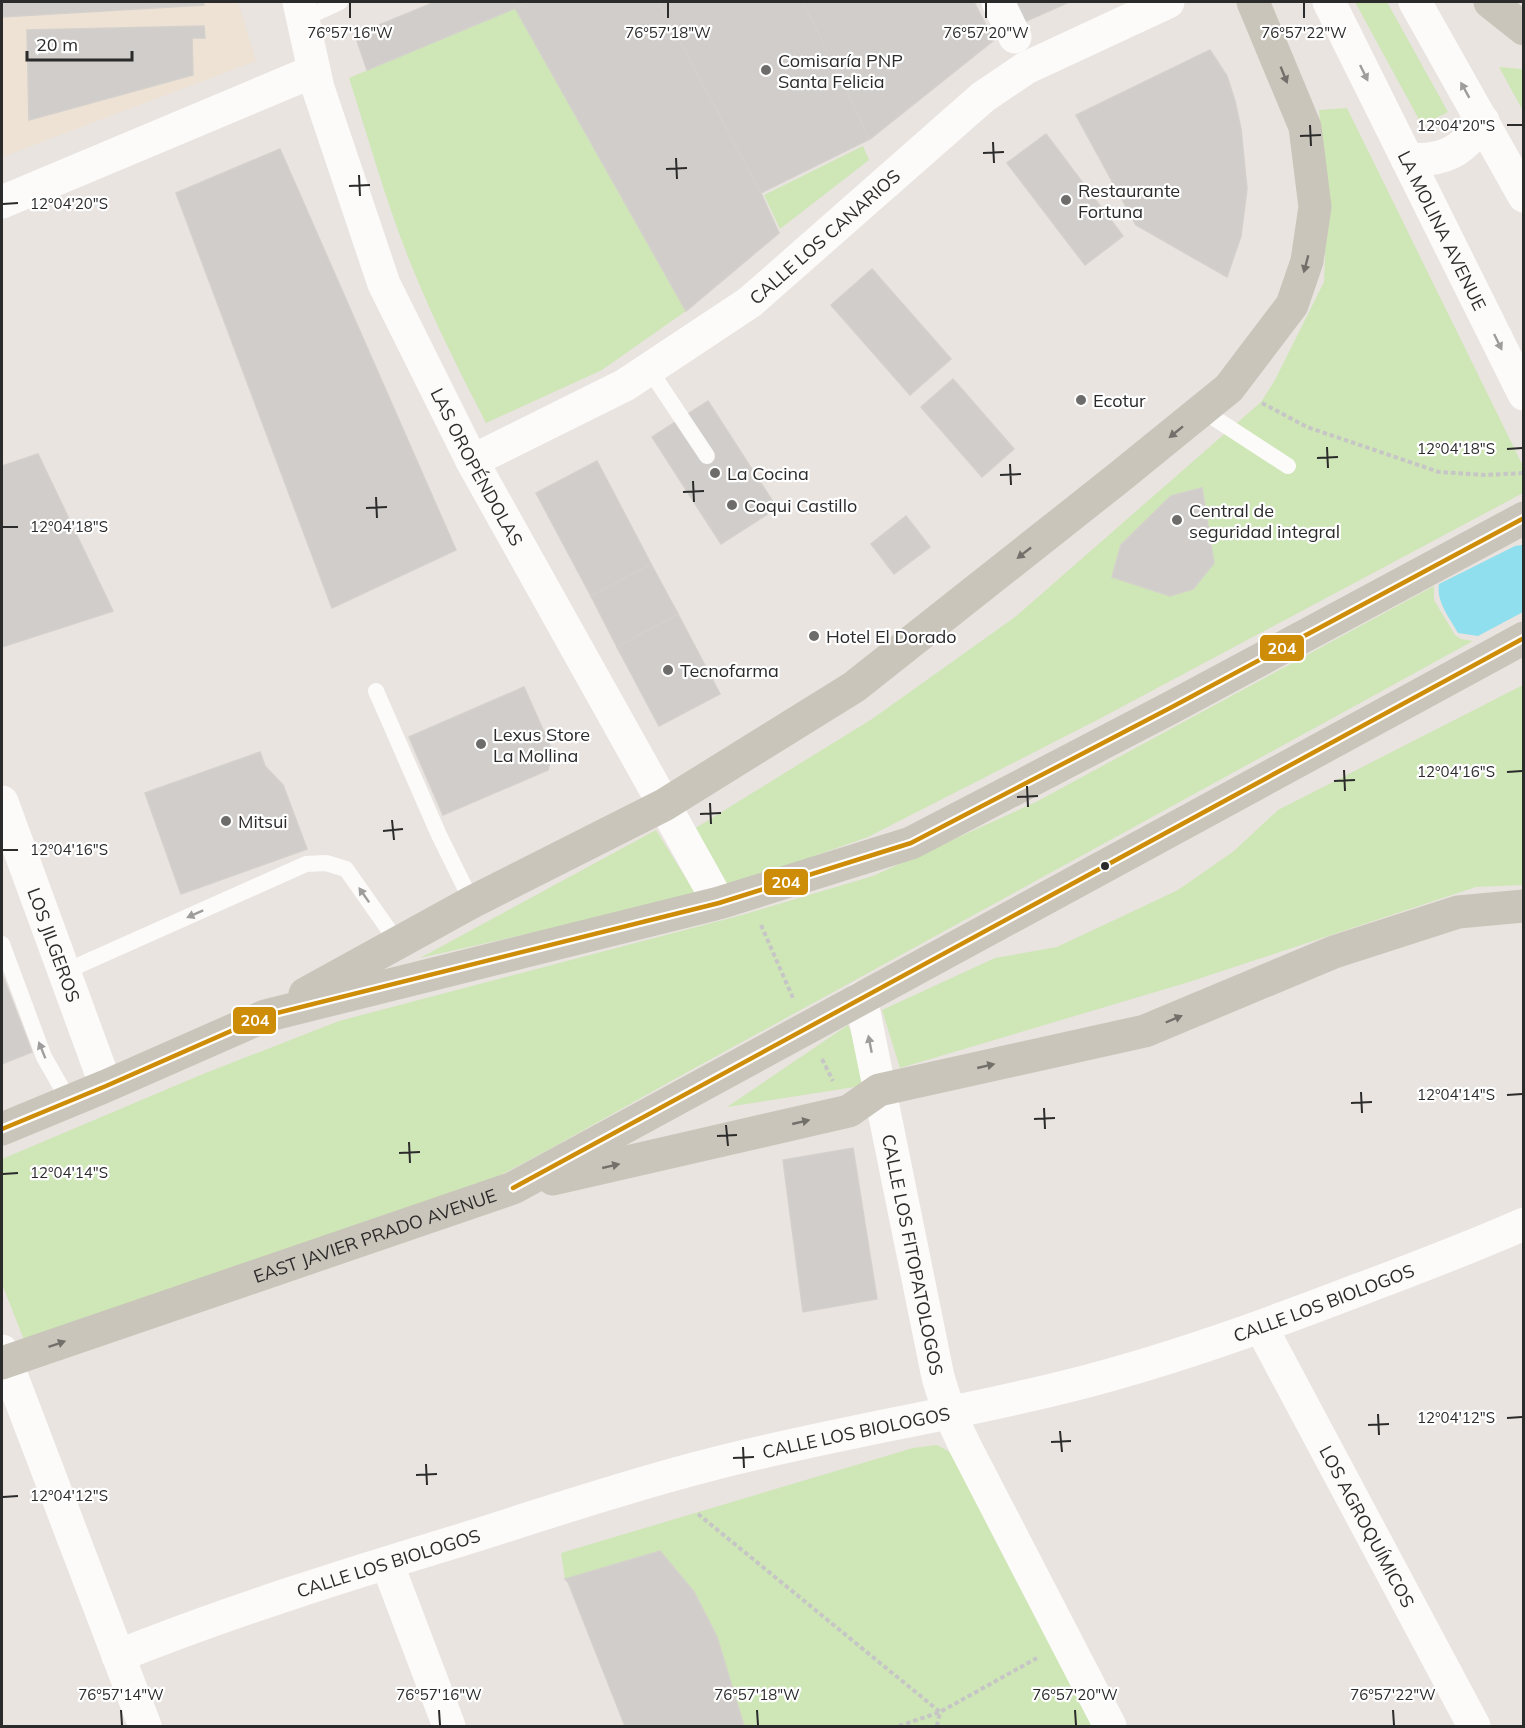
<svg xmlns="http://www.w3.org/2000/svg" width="1525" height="1728" viewBox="0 0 1525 1728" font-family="Mulish,sans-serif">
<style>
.education{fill:#ede2d4}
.green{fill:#cfe6b7}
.water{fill:#90dfee}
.building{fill:#d0cdca;stroke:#d4d0cc;stroke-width:1.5}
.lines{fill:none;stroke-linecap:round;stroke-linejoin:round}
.path{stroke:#c6c6c6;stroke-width:4;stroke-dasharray:4.5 3;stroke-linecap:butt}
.lane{stroke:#fcfbfa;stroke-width:16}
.street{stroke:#fcfbfa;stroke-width:33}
.secondary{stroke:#fcfbfa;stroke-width:33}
.primary{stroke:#cac5ba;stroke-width:33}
.bus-1-casing{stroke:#fff;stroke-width:9}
.bus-1{stroke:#ce8d09;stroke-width:4.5}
.oneway{fill:#9e9d9d}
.oneway2{fill:#73706b}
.ticks{fill:none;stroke:#2b2b2b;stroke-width:2}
.poi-dot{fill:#6e6c6a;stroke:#fff;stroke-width:2}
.bus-dot{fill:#2b2b2b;stroke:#fff;stroke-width:2}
.labels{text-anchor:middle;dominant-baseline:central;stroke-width:4.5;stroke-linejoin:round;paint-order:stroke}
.poi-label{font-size:18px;fill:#2b2b2b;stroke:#fff;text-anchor:start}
.street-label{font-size:18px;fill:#2b2b2b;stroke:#fff}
.ticks-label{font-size:15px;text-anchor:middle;fill:#2b2b2b;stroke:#fff;stroke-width:4.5;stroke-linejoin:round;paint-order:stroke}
.line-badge{stroke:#fff;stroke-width:2}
.badge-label{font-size:16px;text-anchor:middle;font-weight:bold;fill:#fff}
</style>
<rect width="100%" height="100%" fill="#e9e4e0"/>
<path class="education" d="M2,2H238L256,61L2,157Z"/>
<g class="green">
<path d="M1355,2H1387L1448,112L1422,125Z"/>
<path d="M515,8L686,311L602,370L486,423C461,374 436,325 415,274C388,210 370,143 349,78Z"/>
<path d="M1499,67L1523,69V111Z"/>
<path d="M1347,108L1523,466V493L1101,718L868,837L727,887L694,829L872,719L1015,617L1261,402L1275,380L1324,282L1327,206L1319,110Z"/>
<path d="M863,146L869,160L780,229L764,195Z"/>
<path d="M1434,586V600L1455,635L1461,639L1473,641L673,1080L548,1150L495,1178L24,1340L2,1284V1159L203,1074L339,1021L742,915L873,876L1036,802Z"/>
<path d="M1523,685V885L1476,887L1189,982L900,1068L882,1010L995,958L1057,947L1178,890L1234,851L1278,810Z"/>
<path d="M656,830L697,896L420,958Z"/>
<path d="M848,1025L874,1084L727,1107Z"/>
<path d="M937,1445L957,1456L1099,1726H744L717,1637L694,1592L660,1551L565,1579L561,1553L913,1448Z"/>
</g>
<path class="water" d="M1522,545H1524L1523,612L1478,636L1458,633C1450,618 1436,602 1439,584L1515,546Z"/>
<g class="building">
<path d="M2,2H203L204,5L2,17Z"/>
<path d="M435,2H530L367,70L355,35Z"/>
<path d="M530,2H659L761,193L779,233L686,311L515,8Z"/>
<path d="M659,2H803L870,139L761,193Z"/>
<path d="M803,2H974L994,40L870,139Z"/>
<path d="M1012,2H1069L1022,23Z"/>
<path d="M204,26L205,38H192L193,75L29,120L27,30Z"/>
<path d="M1210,50L1227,76L1235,101L1241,129L1247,189L1241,236L1227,277L1136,225L1076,115Z"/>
<path d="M1046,134L1123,236L1085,265L1007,163Z"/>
<path d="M280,149L456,550L332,608L176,193Z"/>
<path d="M872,269L951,359L910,395L831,305Z"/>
<path d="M953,379L1014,449L982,477L921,407Z"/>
<path d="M708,401L777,508L721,544L652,437Z"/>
<path d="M38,454L113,611L2,647V466Z"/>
<path d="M597,461L651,564L591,596L536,493Z"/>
<path d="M1202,488L1214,563L1193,589L1170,596L1112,577L1121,545L1171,496Z"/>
<path d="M906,516L930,547L894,574L871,544Z"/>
<path d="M651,564L678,614L617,647L591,596Z"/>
<path d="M678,614L720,694L659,726L617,647Z"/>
<path d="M524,687L553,752L548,770L443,815L409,737Z"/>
<path d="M260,752L265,766L283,785L307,849L181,894L145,793Z"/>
<path d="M2,974L32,1052L2,1064Z"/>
<path d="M853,1148L877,1299L803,1312L783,1160Z"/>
<path d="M660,1551L694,1592L717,1637L744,1726H625L568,1582L565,1579Z"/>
</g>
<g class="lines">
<g class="path">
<path d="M1262,403L1307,427L1439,472L1485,475L1524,473"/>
<path d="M761,925L793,998"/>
<path d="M822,1059L833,1081"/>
<path d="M698,1514L940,1712L937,1726"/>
<path d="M899,1726L940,1712L1037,1658"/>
</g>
<g class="lane">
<path d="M303,19L340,2"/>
<path d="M649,369L707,456"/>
<path d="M1202,410L1288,466"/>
<path d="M376,691L439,835L472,902"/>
<path d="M2,944L44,1057L69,1101"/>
<path d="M64,972L306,864L326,863L346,869L398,943"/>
</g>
<g class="street">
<path id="s1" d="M299,2L318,88L384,284L472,461L719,903"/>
<path d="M998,2L1015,37"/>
<path d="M2,202L314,71"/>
<path id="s2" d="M472,461L625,385L750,302L983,97L1026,68L1168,2"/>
<path id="s3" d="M2,802L106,1086"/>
<path id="s4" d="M861,998L938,1377L949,1412L965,1446L1110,1726"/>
<path id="s5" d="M1261,1327L1474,1726"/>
<path d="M2,1351L145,1726"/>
<path d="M387,1563L449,1726"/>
<path id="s6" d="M118,1656C230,1611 346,1575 461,1540C544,1514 626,1486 709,1465C824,1435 941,1417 1056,1389C1160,1364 1259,1328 1358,1290C1414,1269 1469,1248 1524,1224"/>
</g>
<g class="secondary">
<path id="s7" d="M1329,2L1524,394"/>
<path d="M1415,2L1524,196"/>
<path d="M1407,159C1443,162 1463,152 1483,121"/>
</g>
<g class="primary">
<path d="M1490,2L1524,29"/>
<path d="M305,994L472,902L664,805L854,687L1117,479L1229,388L1292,305L1307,261L1315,207L1305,127L1253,2"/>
<path d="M2,1129L106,1086L265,1016L719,903L911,843L1172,707L1524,518"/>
<path d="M553,1179L849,1111L879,1090L1145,1031L1334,952L1458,912L1524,906"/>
<path id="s8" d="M2,1363L513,1188L1524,638"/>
</g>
<g class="bus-1-casing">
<g id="bus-1">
<path d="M2,1129L106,1086L265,1016L719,903L911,843L1172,707L1524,518"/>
<path d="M513,1188L1524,638"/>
</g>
</g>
<use href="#bus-1" class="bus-1"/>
</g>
<defs><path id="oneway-solid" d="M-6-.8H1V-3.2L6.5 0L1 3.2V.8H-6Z" transform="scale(1.5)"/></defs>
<g class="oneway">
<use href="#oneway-solid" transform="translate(1364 73) rotate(64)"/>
<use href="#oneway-solid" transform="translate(1465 90) rotate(-119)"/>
<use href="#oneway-solid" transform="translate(1498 342) rotate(64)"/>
<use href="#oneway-solid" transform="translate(364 895) rotate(-125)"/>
<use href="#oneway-solid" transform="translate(195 914) rotate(156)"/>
<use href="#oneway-solid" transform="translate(870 1044) rotate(-101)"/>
<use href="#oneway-solid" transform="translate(42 1050) rotate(-112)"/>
</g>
<g class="oneway2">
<use href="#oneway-solid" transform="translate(1284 75) rotate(68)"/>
<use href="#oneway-solid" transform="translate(1306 264) rotate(105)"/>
<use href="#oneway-solid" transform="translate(1176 432) rotate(141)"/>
<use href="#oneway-solid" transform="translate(1024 553) rotate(142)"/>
<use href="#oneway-solid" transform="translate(1174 1019) rotate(-23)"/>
<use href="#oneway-solid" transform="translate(986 1066) rotate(-13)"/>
<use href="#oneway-solid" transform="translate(801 1122) rotate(-13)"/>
<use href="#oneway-solid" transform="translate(611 1166) rotate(-13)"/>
<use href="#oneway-solid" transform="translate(57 1344) rotate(-19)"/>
</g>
<path class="ticks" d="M350,3V18M668,3V18M986,3V18M1304,3V18M1310,125L1311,146M1507,125H1522M1300,136L1321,135M993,142L994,163M983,153L1004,152M676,158L677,179M666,169L687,168M359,175L360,196M349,186L370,185M3,204L18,203M1327,447L1328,468M1507,449L1522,448M1317,458L1338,457M1010,464L1011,485M1000,475L1021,474M693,481L694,502M683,492L704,491M376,497L377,518M366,508L387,507M3,527H18M1344,770L1345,791M1507,772L1522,771M1334,781L1355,780M1027,786L1028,807M1017,797L1038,796M710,803L711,824M700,814L721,813M392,820L394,840M383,831L403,829M3,850H18M1361,1092L1362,1113M1507,1095L1522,1094M1351,1103L1372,1102M1044,1108L1045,1129M1034,1119L1055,1118M726,1125L728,1146M717,1136L737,1135M409,1142L410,1163M399,1153L420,1152M3,1174L18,1173M1378,1414L1379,1435M1507,1418L1522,1417M1368,1425L1389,1424M1060,1431L1062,1452M1051,1442L1071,1441M743,1447L744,1468M733,1458L754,1457M426,1464L427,1485M416,1475L437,1474M3,1497L18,1496M121,1710L122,1725M439,1710L440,1725M757,1710L758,1725M1075,1710L1076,1725M1393,1710L1394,1725"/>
<g class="poi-dot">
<circle cx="766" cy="70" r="6"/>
<circle cx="1066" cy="200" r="6"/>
<circle cx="1081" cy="400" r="6"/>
<circle cx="715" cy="473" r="6"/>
<circle cx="732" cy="505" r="6"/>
<circle cx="1177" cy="520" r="6"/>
<circle cx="814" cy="636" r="6"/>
<circle cx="668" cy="670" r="6"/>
<circle cx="481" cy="744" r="6"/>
<circle cx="226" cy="821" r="6"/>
</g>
<circle class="bus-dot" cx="1105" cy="866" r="5"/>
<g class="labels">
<g class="poi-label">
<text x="778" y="60">Comisaría PNP<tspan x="778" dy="21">Santa Felicia</tspan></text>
<text x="1078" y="190">Restaurante<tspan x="1078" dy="21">Fortuna</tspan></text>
<text x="1093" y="400">Ecotur</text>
<text x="727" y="473">La Cocina</text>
<text x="744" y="505">Coqui Castillo</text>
<text x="1189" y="510">Central de<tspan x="1189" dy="21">seguridad integral</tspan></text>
<text x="826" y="636">Hotel El Dorado</text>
<text x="680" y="670">Tecnofarma</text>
<text x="493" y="734">Lexus Store<tspan x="493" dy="21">La Mollina</tspan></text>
<text x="238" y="821">Mitsui</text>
</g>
<g class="street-label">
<text stroke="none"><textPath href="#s7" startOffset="255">LA MOLINA AVENUE</textPath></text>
<text stroke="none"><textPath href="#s2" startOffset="420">CALLE LOS CANARIOS</textPath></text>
<text stroke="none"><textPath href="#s1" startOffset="500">LAS OROPÉNDOLAS</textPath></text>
<text stroke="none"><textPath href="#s3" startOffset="152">LOS JILGEROS</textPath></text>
<text stroke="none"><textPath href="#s8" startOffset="394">EAST JAVIER PRADO AVENUE</textPath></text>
<text stroke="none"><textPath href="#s4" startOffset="262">CALLE LOS FITOPATOLOGOS</textPath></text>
<text stroke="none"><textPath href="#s6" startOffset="1258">CALLE LOS BIOLOGOS</textPath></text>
<text stroke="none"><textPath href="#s6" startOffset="772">CALLE LOS BIOLOGOS</textPath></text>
<text stroke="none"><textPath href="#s5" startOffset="226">LOS AGROQUÍMICOS</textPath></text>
<text stroke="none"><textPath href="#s6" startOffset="286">CALLE LOS BIOLOGOS</textPath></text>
</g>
</g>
<g class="ticks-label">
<text x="350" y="38">76°57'16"W</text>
<text x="668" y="38">76°57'18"W</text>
<text x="986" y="38">76°57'20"W</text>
<text x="1304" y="38">76°57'22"W</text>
<text x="1456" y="131">12°04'20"S</text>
<text x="69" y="209">12°04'20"S</text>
<text x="1456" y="454">12°04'18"S</text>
<text x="69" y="532">12°04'18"S</text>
<text x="1456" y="777">12°04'16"S</text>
<text x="69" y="855">12°04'16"S</text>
<text x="1456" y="1100">12°04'14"S</text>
<text x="69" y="1178">12°04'14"S</text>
<text x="1456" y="1423">12°04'12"S</text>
<text x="69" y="1501">12°04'12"S</text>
<text x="121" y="1700">76°57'14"W</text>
<text x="439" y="1700">76°57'16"W</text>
<text x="757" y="1700">76°57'18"W</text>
<text x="1075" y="1700">76°57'20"W</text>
<text x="1393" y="1700">76°57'22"W</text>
</g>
<g class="line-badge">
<rect x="1259" y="634" width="46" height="28" rx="6" fill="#ce8d09"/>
<rect x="763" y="868" width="46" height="28" rx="6" fill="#ce8d09"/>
<rect x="232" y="1006" width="45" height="29" rx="6" fill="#ce8d09"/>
</g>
<g class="badge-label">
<text x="1282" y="654">204</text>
<text x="786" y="888">204</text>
<text x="255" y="1026">204</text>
</g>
<rect width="1525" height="1728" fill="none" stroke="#2b2b2b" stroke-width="6"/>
<path d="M27 51v9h105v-9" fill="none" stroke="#2b2b2b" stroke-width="3"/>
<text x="36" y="51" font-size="18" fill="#2b2b2b" stroke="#ffffff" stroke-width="4.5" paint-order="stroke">20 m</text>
</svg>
